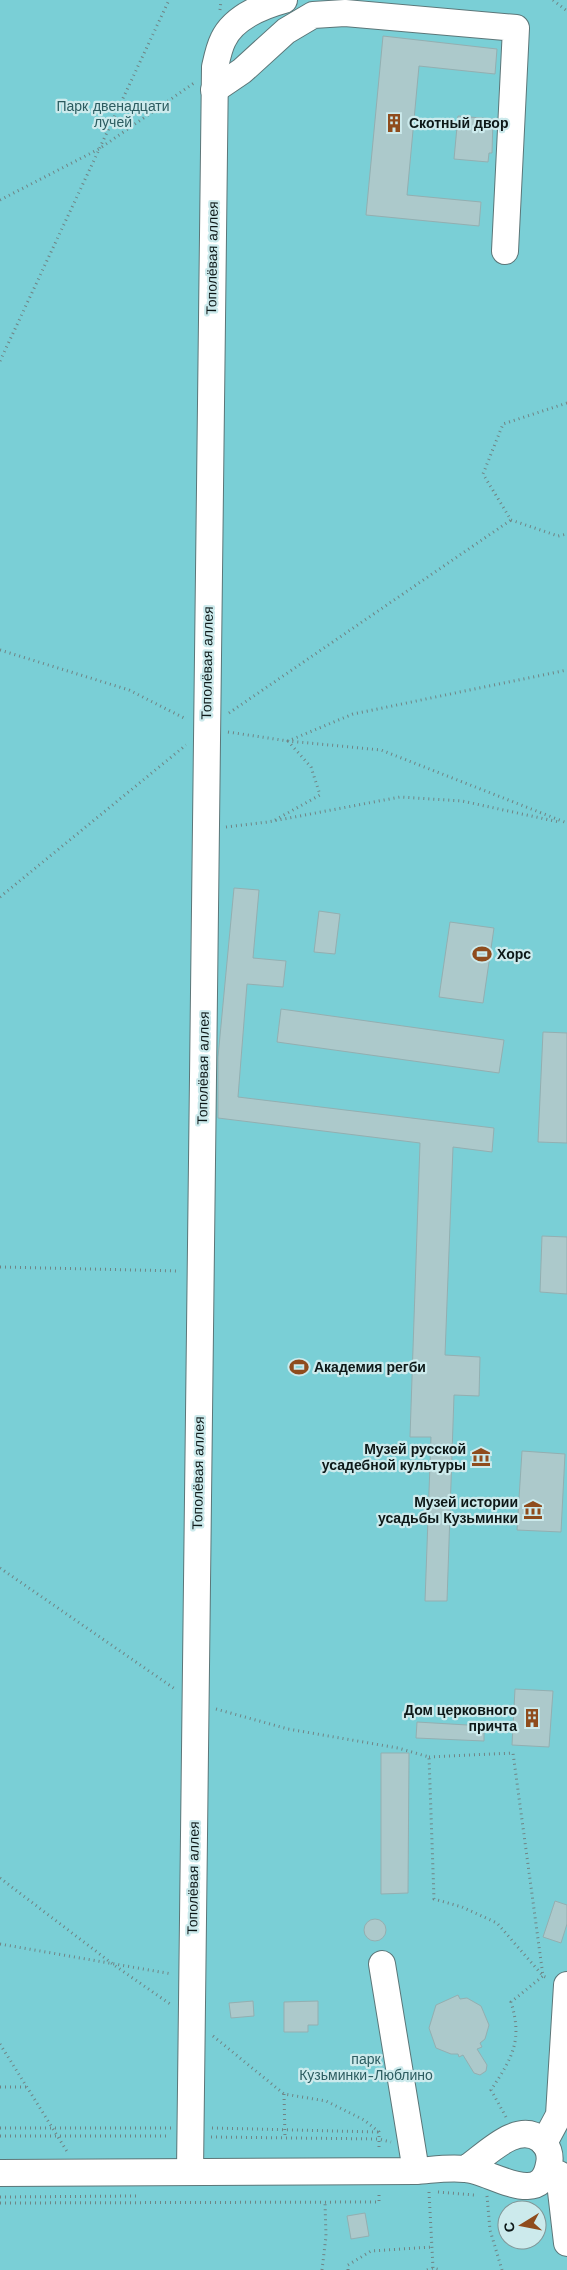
<svg xmlns="http://www.w3.org/2000/svg" width="567" height="2270" viewBox="0 0 567 2270" font-family="'Work Sans',sans-serif">
<style>
.green{fill:#7acfd6;fill-rule:evenodd}
.building{fill:#acc9cb;stroke:#93afb1}
.lines{fill:none;stroke-linecap:round;stroke-linejoin:round}
.minor-casing{stroke:#5c7678;stroke-width:28}
.path{stroke:#6f8485;stroke-width:3;stroke-dasharray:1 4;stroke-linecap:butt}
.minor{stroke:#fff;stroke-width:26}
.labels{text-anchor:middle;dominant-baseline:central;stroke-width:4.5;stroke-linejoin:round;paint-order:stroke}
.park-label{font-size:14px;fill:#2c5c60;stroke:#cceaec}
.poi-label{font-size:14px;font-weight:bold;fill:#0d1818;stroke:#cceaec;text-anchor:start}
.street-label{font-size:14px;fill:#0d1818;stroke:#cceaec}
</style>
<rect width="100%" height="100%" fill="#cceaec"/>
<path class="green" d="M0,0H567V2270H0ZM507,2210H537V2240H507Z"/>
<g class="building">
<path d="M383,36L497,49L495,74L419,66L407,195L481,202L479,226L366,215Z"/>
<path d="M458,116L493,119L492,153H489L488,162L454,159Z"/>
<path d="M234,888L259,890L253,958L286,961L283,987L247,984L238,1097L494,1128L492,1152L453,1147L445,1355L480,1357L479,1396L454,1395L447,1601H425L431,1437H410L420,1143L218,1118V1057Z"/>
<path d="M319,911L340,914L335,954L314,952Z"/>
<path d="M450,922L494,928L483,1003L439,997Z"/>
<path d="M281,1009L504,1040L499,1073L277,1042Z"/>
<path d="M543,1032L567,1033V1143L538,1142Z"/>
<path d="M542,1236L567,1237V1294L540,1292Z"/>
<path d="M522,1451L565,1454L561,1532L517,1530Z"/>
<path d="M515,1689L553,1691L549,1747L512,1745Z"/>
<path d="M417,1722L484,1726V1741L416,1738Z"/>
<path d="M381,1753H409L408,1893L381,1894Z"/>
<path d="M555,1901L567,1905V1924L561,1943L543,1937Z"/>
<circle cx="375" cy="1930" r="11"/>
<path d="M458,1995L460,1999L467,1998L481,2006L489,2025L485,2039L480,2043L482,2047L477,2049L487,2065L486,2071L480,2075L474,2073L463,2055L459,2057L458,2054H451L436,2048L429,2028L436,2005Z"/>
<path d="M253,2001L254,2016L231,2018L229,2003Z"/>
<path d="M318,2001V2025H308V2032H284V2002Z"/>
<path d="M365,2213L369,2236L351,2239L347,2216Z"/>
</g>
<g class="lines">
<g class="minor-casing">
<g id="minor">
<path d="M214,90L242,71L286,31L313,15L345,13L516,28L505,251"/>
<path d="M382,1964L416,2171"/>
<path d="M544,2143L559,2115L567,1985"/>
<path d="M190,2172L215,67C217,58 219,48 223,40C233,18 262,6 284,0"/>
<path d="M0,2173L416,2171C432,2170 449,2167 465,2169C490,2170 541,2210 549,2164C551,2155 548,2146 541,2140C518,2120 486,2155 467,2168"/>
<path d="M559,2174L567,2243"/>
</g>
</g>
<g class="path">
<path d="M553,0L567,11"/>
<path d="M220,10L221,0"/>
<path d="M0,200L99,149L194,83"/>
<path d="M0,361L169,0"/>
<path d="M567,403L503,424L483,474L511,520L558,536L567,534"/>
<path d="M0,650L129,690L186,719"/>
<path d="M229,713L511,520"/>
<path d="M228,732L288,741L381,750L567,823"/>
<path d="M275,820L320,795L311,767L288,741L353,714L567,670"/>
<path d="M226,827L268,822L400,797L462,801L559,822"/>
<path d="M0,897L186,745"/>
<path d="M0,1267L180,1271"/>
<path d="M0,1568L175,1689"/>
<path d="M216,1709L288,1729L398,1748L429,1757L434,1899L462,1907L497,1923L543,1976L548,1978"/>
<path d="M429,1757L513,1753L543,1976"/>
<path d="M0,1878L114,1965L170,2004"/>
<path d="M0,1944L172,1974"/>
<path d="M213,2036L284,2094L326,2101L364,2120L379,2132V2150"/>
<path d="M0,2044L68,2153"/>
<path d="M0,2087H27"/>
<path d="M284,2094L285,2138"/>
<path d="M506,2117L491,2090C512,2058 523,2041 511,2002L543,1976"/>
<path d="M0,2128H171"/>
<path d="M212,2128L378,2132"/>
<path d="M0,2136H169"/>
<path d="M211,2137L379,2139L391,2142"/>
<path d="M429,2192L433,2268"/>
<path d="M438,2192L474,2195"/>
<path d="M487,2196L490,2230L502,2270"/>
<path d="M0,2197L137,2196"/>
<path d="M0,2203L379,2202V2191"/>
<path d="M322,2270L326,2236L325,2203"/>
<path d="M348,2270V2265L371,2251L432,2247"/>
<path d="M427,2270L433,2268L441,2270"/>
</g>
<use href="#minor" class="minor"/>
</g>
<defs>
<g id="building-bare" transform="scale(1.5)"><path d="M-4-6H4V6H1V3H-1V6H-4ZM-2.5-4.3h1.7v1.8h-1.7ZM.8-4.3h1.7v1.8H.8ZM-2.5-1h1.7V.8h-1.7ZM.8-1h1.7V.8H.8Z" fill="#8f4c1d" stroke="#cceaec" stroke-width="2.5" paint-order="stroke"/></g>
<g id="stadium-bare" transform="scale(1.5)"><path d="M0-5a6.5 5 0 1 0 0 10a6.5 5 0 1 0 0-10ZM-3.5-1.8h7v3.6h-7Z" fill="#8f4c1d" stroke="#cceaec" stroke-width="2.5" paint-order="stroke"/></g>
<g id="museum-bare" transform="scale(1.5)"><path d="M0-6L6-3V-2H-6V-3ZM-5-1h2V3h-2ZM-1-1h2V3h-2ZM3-1h2V3H3ZM-6 4H6V6H-6Z" fill="#8f4c1d" stroke="#cceaec" stroke-width="2.5" paint-order="stroke"/></g>
</defs>
<g fill-rule="evenodd">
<use href="#building-bare" x="394" y="123"/>
<use href="#stadium-bare" x="482" y="954"/>
<use href="#stadium-bare" x="299" y="1367"/>
<use href="#museum-bare" x="481" y="1457"/>
<use href="#museum-bare" x="533" y="1510"/>
<use href="#building-bare" x="532" y="1718"/>
</g>
<g class="labels">
<g class="park-label">
<text x="113" y="106">Парк двенадцати<tspan x="113" dy="16">лучей</tspan></text>
<text x="366" y="2059">парк<tspan x="366" dy="16">Кузьминки-Люблино</tspan></text>
</g>
<g class="poi-label">
<text x="409" y="123">Скотный двор</text>
<text x="497" y="954">Хорс</text>
<text x="314" y="1367">Академия регби</text>
<text x="466" y="1449" text-anchor="end">Музей русской<tspan x="466" dy="16">усадебной культуры</tspan></text>
<text x="518" y="1502" text-anchor="end">Музей истории<tspan x="518" dy="16">усадьбы Кузьминки</tspan></text>
<text x="517" y="1710" text-anchor="end">Дом церковного<tspan x="517" dy="16">причта</tspan></text>
</g>
<g class="street-label">
<text transform="translate(212 258) rotate(-89)">Тополёвая аллея</text>
<text transform="translate(207 663) rotate(-89)">Тополёвая аллея</text>
<text transform="translate(203 1068) rotate(-89)">Тополёвая аллея</text>
<text transform="translate(198 1473) rotate(-89)">Тополёвая аллея</text>
<text transform="translate(193 1878) rotate(-89)">Тополёвая аллея</text>
</g>
</g>
<g transform="translate(522 2225) rotate(260)"><circle r="24" fill="#cceaec" stroke="#809697"/>
<path d="M0-4L9 19L0 12L-9 19Z" fill="#8f4c1d"/>
<text y="-8" font-size="14" font-weight="bold" text-anchor="middle" fill="#0d1818">С</text>
</g>
</svg>
